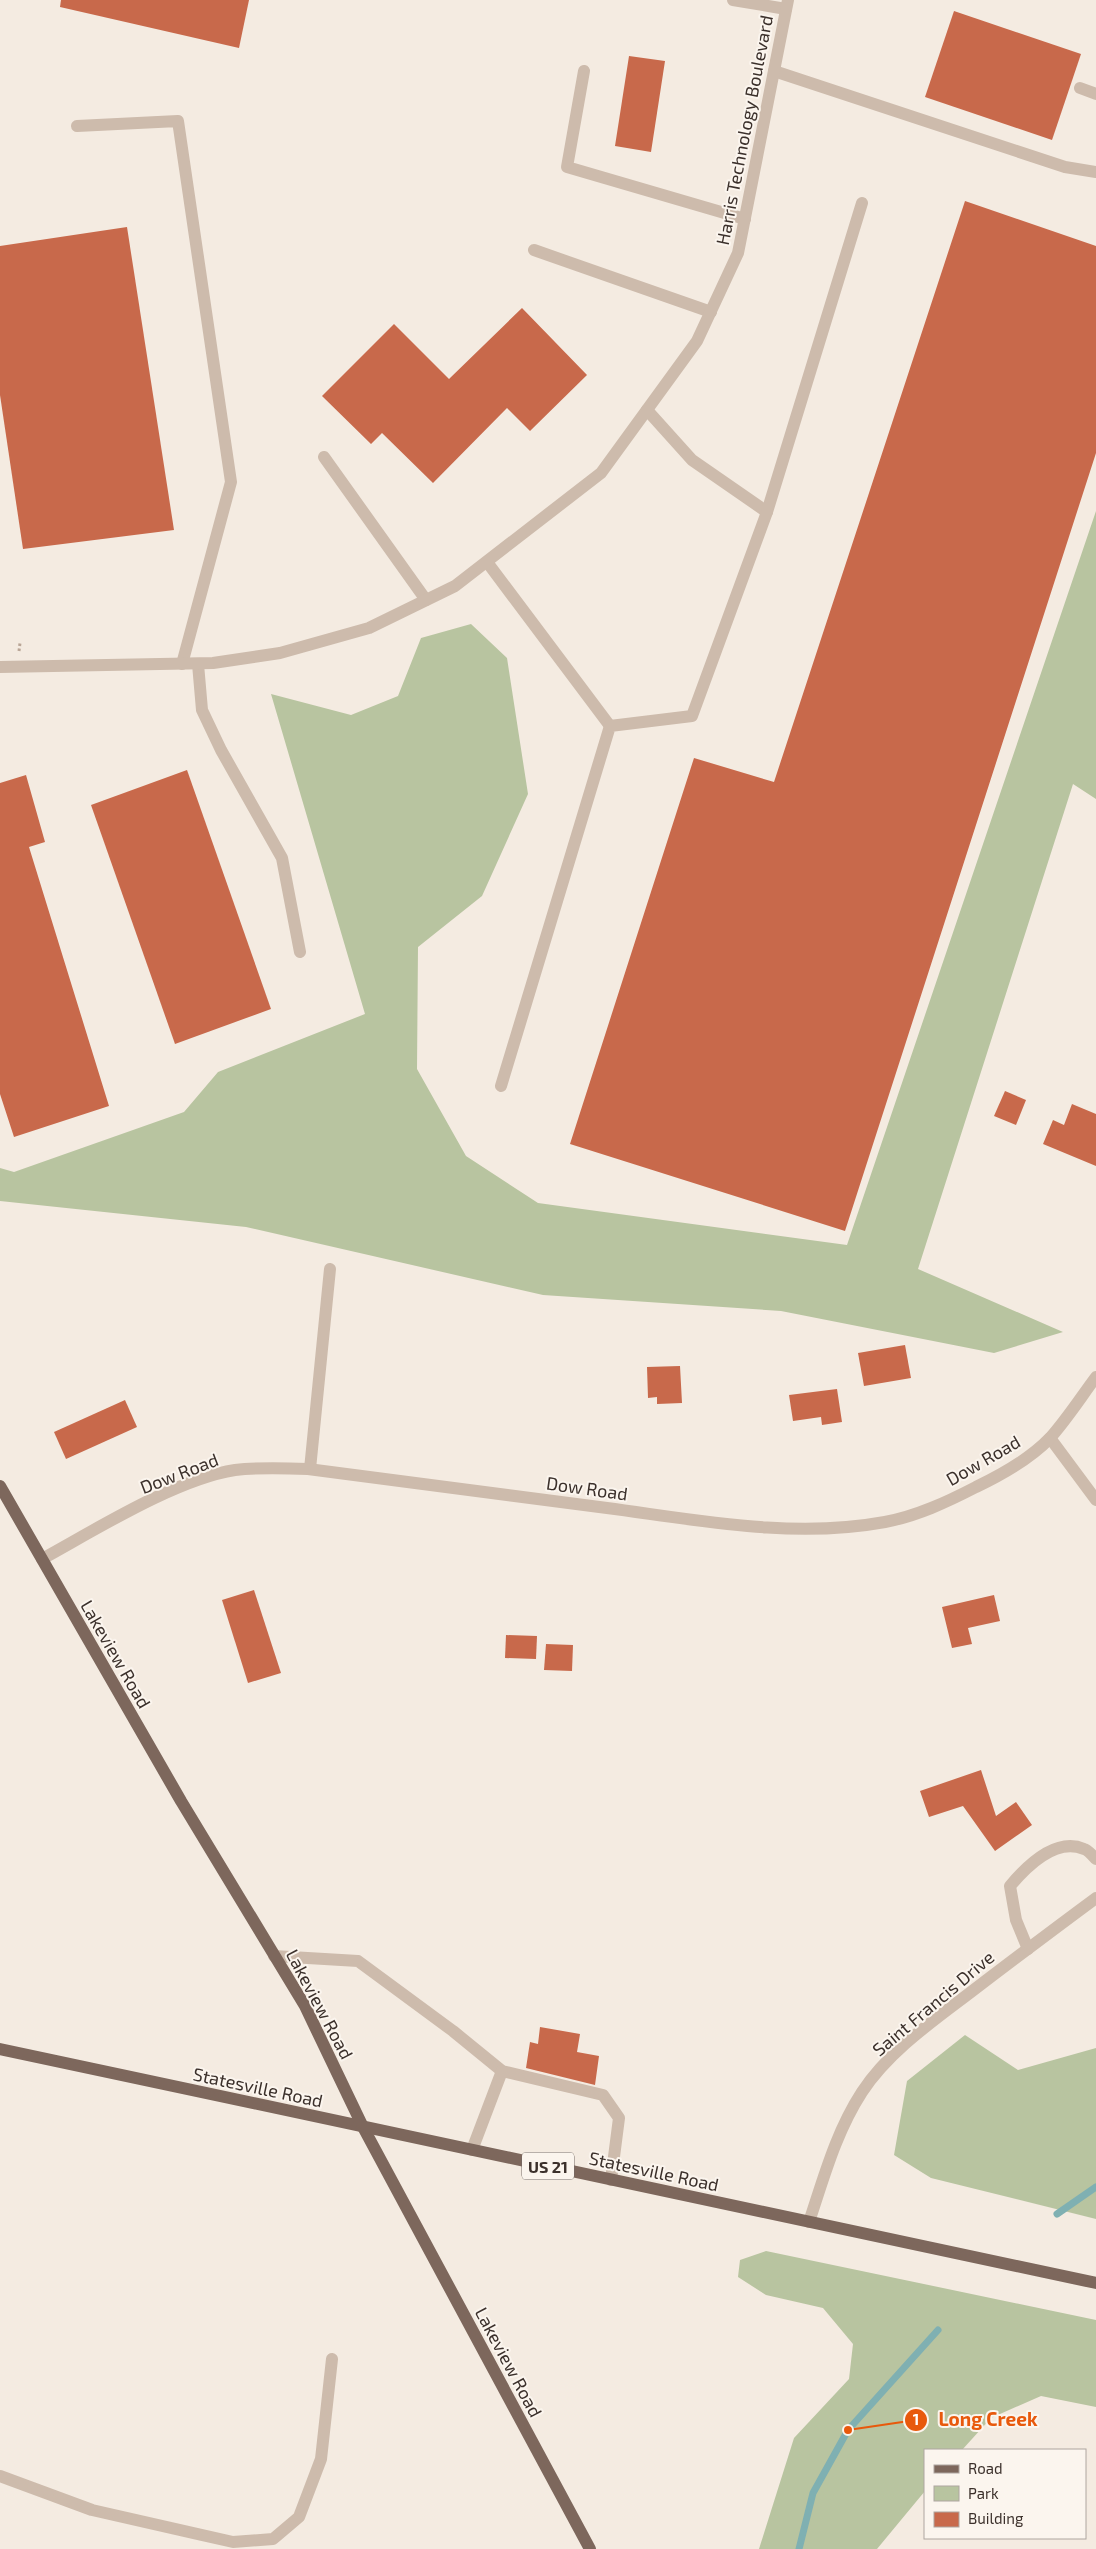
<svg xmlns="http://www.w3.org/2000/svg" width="1096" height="2549" viewBox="0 0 1096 2549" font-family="'Exo 2',sans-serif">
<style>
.green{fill:#b8c4a0}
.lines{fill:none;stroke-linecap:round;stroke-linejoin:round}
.stream{stroke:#7fb0b2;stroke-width:7}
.building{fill:#c8694b}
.path{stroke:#b9a596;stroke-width:3;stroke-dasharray:2.5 2.5;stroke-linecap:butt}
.minor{stroke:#cdbbac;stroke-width:12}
.major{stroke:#7d675c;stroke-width:12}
.labels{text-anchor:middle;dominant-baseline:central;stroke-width:4;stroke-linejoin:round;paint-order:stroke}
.shield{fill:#fbf5ee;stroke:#756b66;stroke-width:1}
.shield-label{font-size:16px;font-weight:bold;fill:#3b302b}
.street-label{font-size:18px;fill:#3b302b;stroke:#fbf5ee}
.leader{fill:none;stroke:#e8590c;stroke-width:2}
.callout-dot{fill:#e8590c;stroke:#fbf5ee;stroke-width:2}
.mark-label{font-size:15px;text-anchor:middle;font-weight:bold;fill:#fff}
.callout-label{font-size:19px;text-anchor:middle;font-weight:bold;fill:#e8590c;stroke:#fbf5ee;stroke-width:4;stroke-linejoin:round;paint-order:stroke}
</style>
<rect width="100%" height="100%" fill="#f4ebe1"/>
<g class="green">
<path d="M1096,511V799L1073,784L918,1269L1063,1332L994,1353L781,1311L543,1295L246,1227L0,1201V1168L14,1172L184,1112L218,1072L365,1014L271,694L351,715L398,696L421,638L471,624L507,658L528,794L482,896L418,947L417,1069L466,1156L538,1203L847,1245Z"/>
<path d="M965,2035L1018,2070L1096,2048V2219L931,2178L894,2155L907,2081Z"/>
<path d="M766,2251L1096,2320V2407L1041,2396L991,2418L962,2450H925V2491L877,2549H759L794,2438L849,2379L853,2344L823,2308L766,2295L738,2277L740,2260Z"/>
</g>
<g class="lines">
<g class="stream">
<path d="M1057,2214L1096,2187"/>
<path d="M799,2549L813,2493L848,2430L938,2330"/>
</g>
</g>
<g class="building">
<path d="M61,0H249L239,48L60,7Z"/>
<path d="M954,11L1081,54L1052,140L925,97Z"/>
<path d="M629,56L665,61L651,152L615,146Z"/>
<path d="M965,201L1096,246V453L845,1231L570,1144L694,758L774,782Z"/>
<path d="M127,227L174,530L23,549L0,395V246Z"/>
<path d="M522,308L587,375L530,431L507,408L433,483L382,433L371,444L322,396L394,324L449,379Z"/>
<path d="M187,770L271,1009L175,1044L91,805Z"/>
<path d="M26,775L45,842L29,847L109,1106L14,1137L0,1094V783Z"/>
<path d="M1005,1091L1026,1100L1016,1125L994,1116Z"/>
<path d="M1072,1104L1096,1114V1166L1043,1144L1053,1120L1064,1125Z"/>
<path d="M905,1345L911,1378L864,1386L858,1353Z"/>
<path d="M680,1366L682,1403L657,1404V1397L648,1398L647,1367Z"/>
<path d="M837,1389L842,1422L822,1425L821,1417L793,1421L789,1395Z"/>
<path d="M125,1400L137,1427L66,1459L54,1432Z"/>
<path d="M254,1590L281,1673L248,1683L222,1600Z"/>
<path d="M994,1595L1000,1621L968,1628L972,1644L952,1648L942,1607Z"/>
<path d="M506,1635L537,1636L536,1659L505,1658Z"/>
<path d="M546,1644L573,1645L572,1671L544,1670Z"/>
<path d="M981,1770L996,1816L1016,1802L1032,1825L995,1851L963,1806L929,1817L920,1791Z"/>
<path d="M540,2027L580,2034L577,2052L599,2056L595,2085L526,2068L530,2042L538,2044Z"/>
</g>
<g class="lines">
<path class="path" d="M19,651L20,643"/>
<g class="minor">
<path d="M733,0L786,9"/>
<path d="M584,71L567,167L745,219"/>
<path d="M774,71L1065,167L1096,172"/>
<path d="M1080,88L1096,94"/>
<path d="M77,126L178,121L231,482L182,664"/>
<path d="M534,250L711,312"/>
<path d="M647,410L692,460L767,512"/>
<path d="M324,457L426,600"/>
<path d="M487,562L610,726"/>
<path d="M198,664L202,710L221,750L282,858L300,952"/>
<path d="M0,667L213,663L280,653L369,628L455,586L601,473L697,341L738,253L788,0"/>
<path d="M501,1086L610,726L692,716L767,512L862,203"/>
<path d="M1050,1438L1096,1500"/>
<path d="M310,1469L330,1269"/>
<path d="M42,1559C95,1530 176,1479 235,1470C259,1467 284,1468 308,1469C407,1482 507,1495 607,1508C698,1520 793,1539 885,1522C917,1516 947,1502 976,1487C1001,1475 1031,1458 1050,1438C1067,1419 1081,1397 1096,1377"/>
<path d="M1028,1949L1016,1920L1010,1886C1026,1867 1056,1837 1084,1849C1088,1850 1093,1856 1096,1859"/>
<path d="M274,1956L358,1961L453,2031L502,2071L603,2095L619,2118L611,2180"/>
<path d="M472,2150L502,2071"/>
<path d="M809,2222C824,2177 836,2132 862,2092C889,2051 933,2021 971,1992C1013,1960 1054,1929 1096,1898"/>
<path d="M0,2476L92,2510L233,2542L273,2539L299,2517L321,2459L332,2359"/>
</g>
<g class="major">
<path d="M0,1486L181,1801L305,2006L363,2127L590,2549"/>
<path d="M0,2049L1096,2283"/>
</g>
</g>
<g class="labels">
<rect class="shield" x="522" y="2152.5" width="52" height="27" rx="4"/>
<g class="shield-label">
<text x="548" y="2166">US 21</text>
</g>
<g class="street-label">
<text transform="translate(744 130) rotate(-79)">Harris Technology Boulevard</text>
<text transform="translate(983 1460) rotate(-30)">Dow Road</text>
<text transform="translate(179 1473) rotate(-21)">Dow Road</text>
<text transform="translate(587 1488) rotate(8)">Dow Road</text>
<text transform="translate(116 1654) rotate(60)">Lakeview Road</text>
<text transform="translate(933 2003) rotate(-40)">Saint Francis Drive</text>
<text transform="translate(320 2004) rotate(62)">Lakeview Road</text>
<text transform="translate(258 2087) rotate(12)">Statesville Road</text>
<text transform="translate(654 2171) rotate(12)">Statesville Road</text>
<text transform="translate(509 2362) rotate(62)">Lakeview Road</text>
</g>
</g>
<path class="leader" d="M848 2430L916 2420"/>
<g class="callout-dot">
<circle cx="848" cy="2430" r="5"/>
<circle cx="916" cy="2420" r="12"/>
</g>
<g class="mark-label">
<text x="916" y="2425">1</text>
</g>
<g class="callout-label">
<text x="988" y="2426">Long Creek</text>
</g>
<rect x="924" y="2449" width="162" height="90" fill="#fbf5ee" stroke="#aea6a0"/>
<rect x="934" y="2465" width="25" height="8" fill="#7d675c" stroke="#aea6a0"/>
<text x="968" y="2474" font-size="15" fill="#3b302b">Road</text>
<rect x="934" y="2486" width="25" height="15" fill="#b8c4a0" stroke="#aea6a0"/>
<text x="968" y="2499" font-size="15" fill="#3b302b">Park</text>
<rect x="934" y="2512" width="25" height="15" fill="#c8694b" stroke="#aea6a0"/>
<text x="968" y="2524" font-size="15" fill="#3b302b">Building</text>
</svg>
